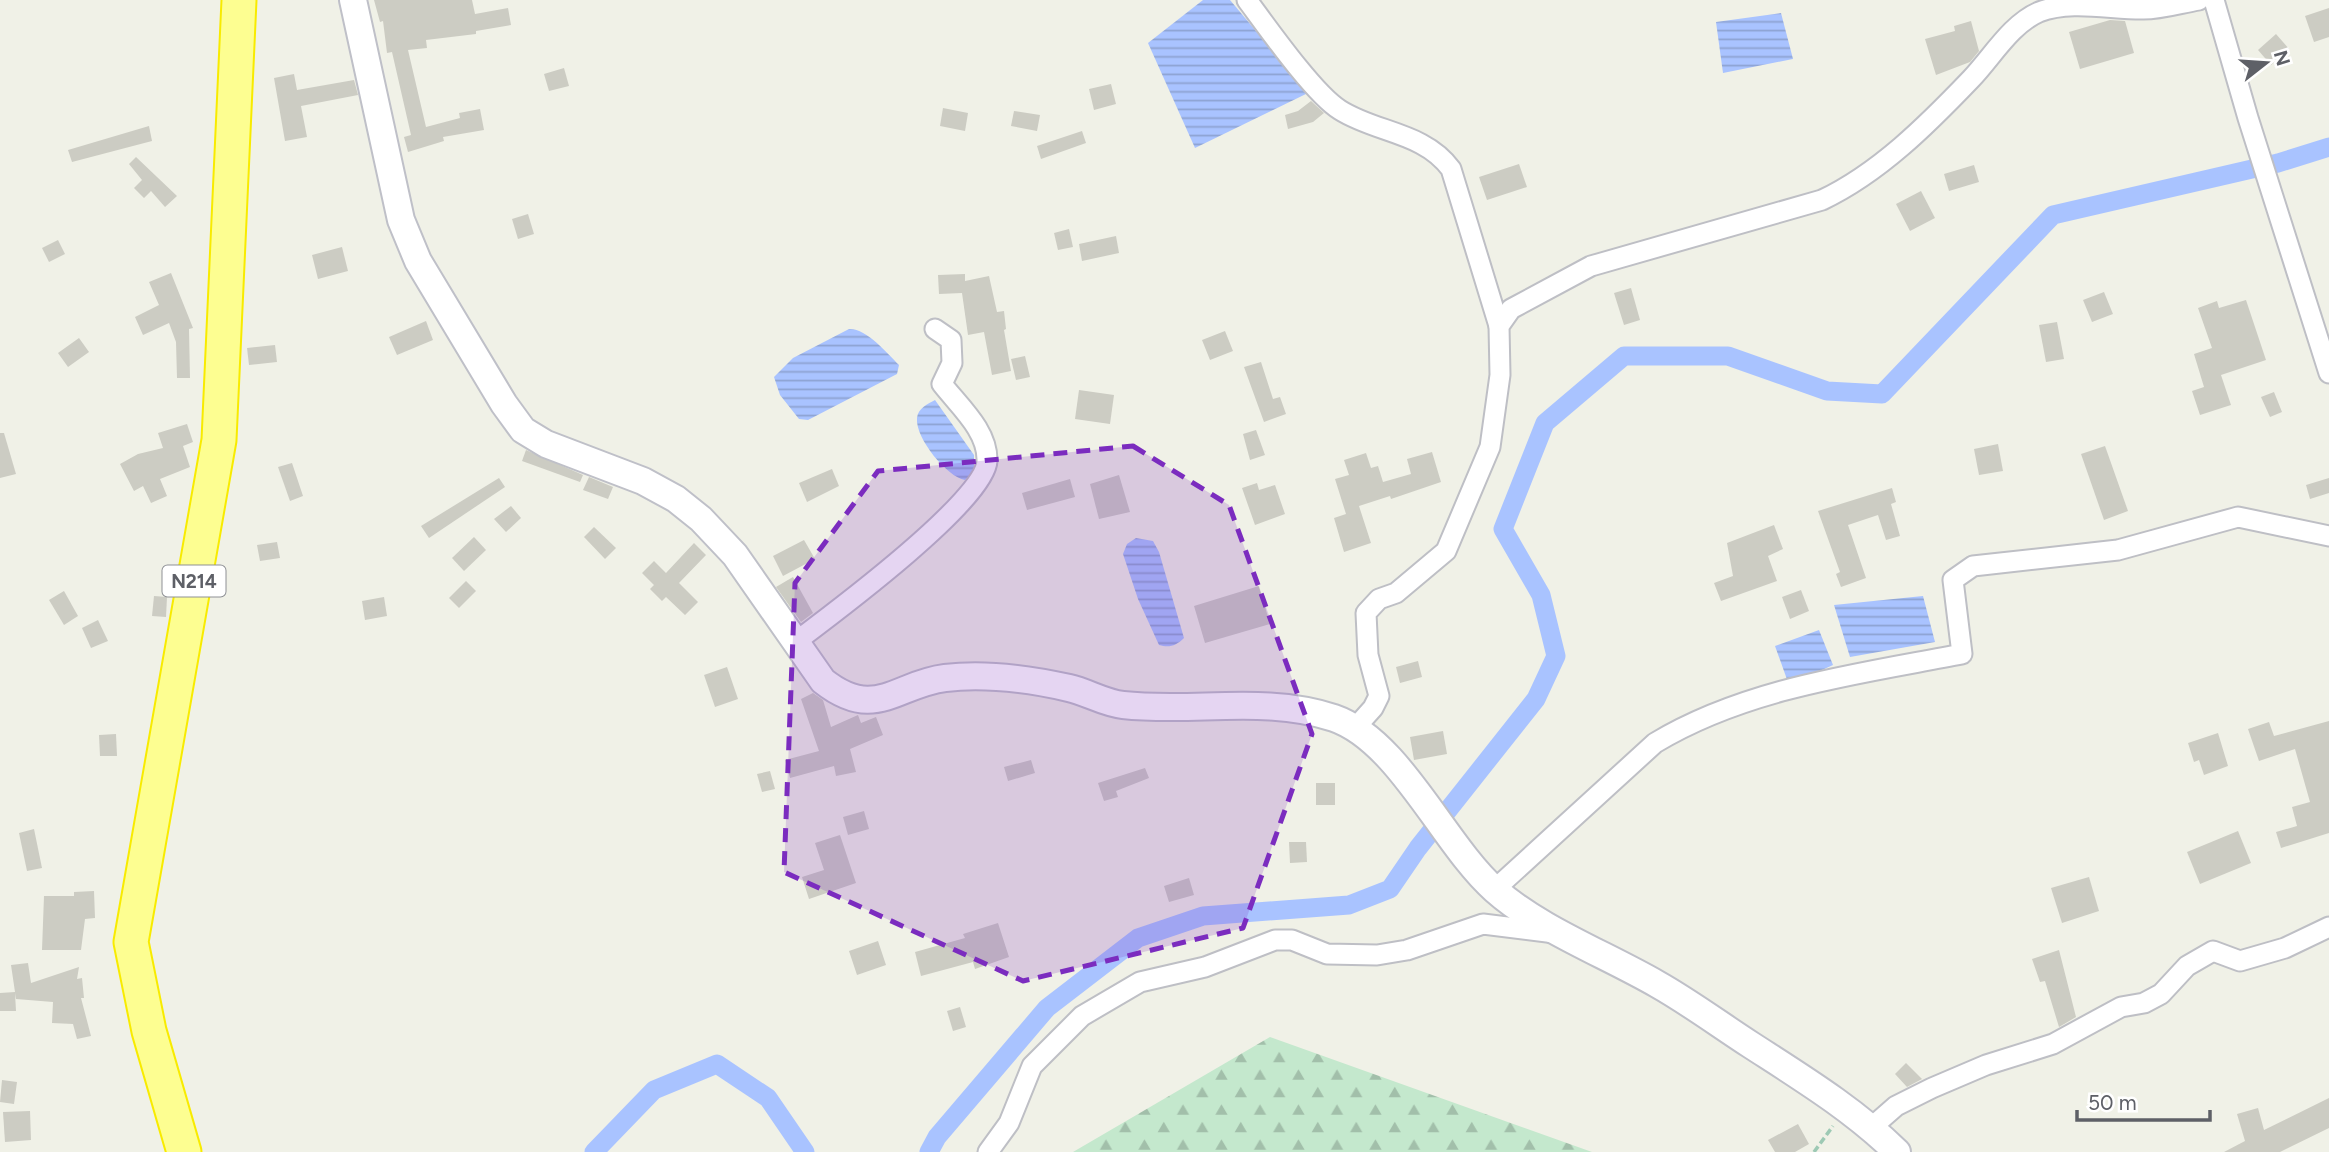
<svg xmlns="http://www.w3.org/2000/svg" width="2329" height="1152" viewBox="0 0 2329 1152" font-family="Figtree,sans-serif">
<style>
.forest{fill:url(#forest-firs)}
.water{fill:url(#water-rules)}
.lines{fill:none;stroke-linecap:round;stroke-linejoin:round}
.canal{stroke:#a9c3ff;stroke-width:19}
.building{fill:#ccccc3}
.street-casing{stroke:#bebfc5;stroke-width:23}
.secondary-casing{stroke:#bfc0c8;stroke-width:30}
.highway-casing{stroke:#f8eb00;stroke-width:37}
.path{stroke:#9dc9b4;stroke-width:3.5;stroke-dasharray:7 3.5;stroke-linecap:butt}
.street{stroke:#fff;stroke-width:19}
.secondary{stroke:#fff;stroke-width:26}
.highway{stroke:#fdfe91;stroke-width:33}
.marked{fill:#7b2cbf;fill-opacity:0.2;stroke:#7b2cbf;stroke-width:5;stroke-dasharray:14 9;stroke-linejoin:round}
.labels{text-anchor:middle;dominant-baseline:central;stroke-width:5;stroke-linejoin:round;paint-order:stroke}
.shield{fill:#fff;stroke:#8e9095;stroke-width:2}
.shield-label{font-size:19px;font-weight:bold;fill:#5e6067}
</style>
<defs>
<pattern id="forest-firs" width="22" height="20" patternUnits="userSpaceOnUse" patternTransform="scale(1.75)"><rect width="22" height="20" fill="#c4e8cd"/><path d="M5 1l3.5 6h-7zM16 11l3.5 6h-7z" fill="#a2bfaa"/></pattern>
<pattern id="water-rules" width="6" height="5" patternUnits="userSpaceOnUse" patternTransform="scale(1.75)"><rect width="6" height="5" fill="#a9c3ff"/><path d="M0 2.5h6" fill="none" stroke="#8da2d2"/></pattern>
</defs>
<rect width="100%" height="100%" fill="#f0f1e7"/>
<path class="forest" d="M1270,1037L1592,1152H1073Z"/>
<g class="water">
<path d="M1203,0H1230L1308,93L1195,148L1148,43Z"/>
<path d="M1781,13L1793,59L1723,73L1716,22Z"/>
<path d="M849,329C866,328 887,353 899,365L897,374L808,420L799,419L780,395L774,377L793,358Z"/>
<path d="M935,400L974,455V472L965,480C947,477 915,438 917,418C918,408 928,404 935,400Z"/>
<path d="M1136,538L1153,541L1159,552L1184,638C1176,646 1169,648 1159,645L1138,599L1123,554L1127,544Z"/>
<path d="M1923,596L1935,642L1850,657L1834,605Z"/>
<path d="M1819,630L1833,665L1789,685L1775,646Z"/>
</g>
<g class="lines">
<g class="canal">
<path d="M594,1152L654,1090L717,1064L768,1098L805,1152"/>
<path d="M929,1152L937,1137L1047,1008L1138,938L1203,916L1349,905L1390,889L1418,848L1536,699L1556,656L1541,595L1503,529L1545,423L1624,356H1728L1827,391L1882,394L2053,215L2278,163L2329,147"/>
</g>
</g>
<g class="building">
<path d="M374,0H472L475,14L508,8L511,25L476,31V34L426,40L427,48L408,50L426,127L460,118L459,113L480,109L484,130L443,137L444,141L408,152L404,137L411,135L392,52L387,53L383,21L380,22Z"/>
<path d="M2329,8V37L2314,42L2305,16Z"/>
<path d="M2110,20L2125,21L2134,53L2080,69L2069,32Z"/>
<path d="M1971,21L1979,51L1970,62L1936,75L1925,39L1955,31L1954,26Z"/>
<path d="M2276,34L2289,49L2271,65L2258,50Z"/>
<path d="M564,68L569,86L549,91L544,74Z"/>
<path d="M294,74L297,90L354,80L358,95L301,106L307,137L285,141L274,78Z"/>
<path d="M1111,84L1116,104L1094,110L1089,89Z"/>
<path d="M1311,101L1324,113L1313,122L1288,129L1285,115L1298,111Z"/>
<path d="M943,108L968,113L965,131L940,126Z"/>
<path d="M1014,111L1040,115L1037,131L1011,126Z"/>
<path d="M149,126L152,141L72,162L68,150Z"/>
<path d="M1082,131L1086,143L1041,159L1037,146Z"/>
<path d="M136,157L177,196L165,207L151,191L144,198L134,188L142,180L129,164Z"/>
<path d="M1519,164L1527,187L1487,200L1479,177Z"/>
<path d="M1974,165L1979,182L1949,191L1944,174Z"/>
<path d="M1921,191L1935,218L1910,231L1896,204Z"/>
<path d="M528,214L534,234L518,239L512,219Z"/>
<path d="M1069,229L1073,247L1058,250L1054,233Z"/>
<path d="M1116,236L1119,253L1082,261L1079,244Z"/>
<path d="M58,240L65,254L49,262L42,248Z"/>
<path d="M342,247L348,271L318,279L312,255Z"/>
<path d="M171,273L193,328L189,329L190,378H177L176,342L169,323L143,335L135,317L159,305L149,282Z"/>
<path d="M965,274V281L989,276L997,312L1004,311L1006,329L1004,330L1011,371L992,375L984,332L968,335L962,293L939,294L938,275Z"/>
<path d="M1631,288L1640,320L1624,325L1614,293Z"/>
<path d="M2104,292L2113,314L2092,322L2083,300Z"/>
<path d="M2246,300L2266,360L2221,375L2231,405L2200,415L2192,391L2204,387L2194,354L2212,348L2198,308L2217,301L2219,308Z"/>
<path d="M426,321L433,340L397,355L389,337Z"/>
<path d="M2057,322L2064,359L2046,362L2039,325Z"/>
<path d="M1225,331L1233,351L1210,360L1202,340Z"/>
<path d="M79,338L89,352L68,367L58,353Z"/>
<path d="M275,345L277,362L249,365L247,348Z"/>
<path d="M1025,356L1030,377L1016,380L1011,359Z"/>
<path d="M1261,362L1273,399L1280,397L1286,414L1264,422L1244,367Z"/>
<path d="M1079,390L1114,395L1110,424L1075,419Z"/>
<path d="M2274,392L2282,412L2270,417L2261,397Z"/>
<path d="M187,424L193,442L183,446L190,467L160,479L167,496L151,503L143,486L134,491L120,464L138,454L163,448L158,433Z"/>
<path d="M1256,430L1265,455L1250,460L1243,434Z"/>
<path d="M0,433H4L16,474L0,478Z"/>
<path d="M1998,444L2003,471L1979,475L1974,449Z"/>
<path d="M2105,446L2128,511L2104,520L2081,454Z"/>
<path d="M526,450L583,475L580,482L522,461Z"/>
<path d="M1432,452L1441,482L1391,499L1390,496L1359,506L1371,543L1344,552L1334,518L1346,514L1335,479L1349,475L1344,460L1366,453L1371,468L1378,466L1383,482L1411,474L1407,459Z"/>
<path d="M292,463L303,496L290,501L278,467Z"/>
<path d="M832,469L839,486L807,502L799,483Z"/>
<path d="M1119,475L1130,512L1099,519L1090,484Z"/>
<path d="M589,477L613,487L608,499L583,490Z"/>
<path d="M499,478L505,487L429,538L421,526Z"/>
<path d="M2329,478V493L2310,499L2306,485Z"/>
<path d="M1070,479L1075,497L1027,510L1022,493Z"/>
<path d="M1257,483L1259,490L1275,485L1285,514L1255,525L1242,488Z"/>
<path d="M1892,488L1896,502L1891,504L1900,536L1886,540L1878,515L1848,525L1866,578L1841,587L1836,574L1840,572L1818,511Z"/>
<path d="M511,506L521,518L506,532L494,519Z"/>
<path d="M1774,525L1783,549L1768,556L1777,581L1721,601L1714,583L1733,576L1727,543Z"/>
<path d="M594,527L616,548L605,559L584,537Z"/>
<path d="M474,537L486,550L464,571L452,558Z"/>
<path d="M804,540L815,559L783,576L773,556Z"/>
<path d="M277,542L280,558L260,561L257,545Z"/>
<path d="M694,543L706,555L679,583L698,602L685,615L666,597L662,601L650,589L654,585L642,573L654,561L666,573Z"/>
<path d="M793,577L813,613L801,622L776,587Z"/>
<path d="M466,581L476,591L459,608L449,598Z"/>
<path d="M1259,586L1270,624L1205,643L1194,606Z"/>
<path d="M1801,590L1809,611L1790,619L1782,597Z"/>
<path d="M64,591L78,616L64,625L49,600Z"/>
<path d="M154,596L167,597L166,617L152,616Z"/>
<path d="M384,597L387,616L365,620L362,601Z"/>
<path d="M98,620L108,641L91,648L82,628Z"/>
<path d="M1418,661L1422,677L1400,683L1396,667Z"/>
<path d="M727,667L738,699L715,707L704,675Z"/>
<path d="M813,693L823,700L831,727L858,715L861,723L876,717L883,735L850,749L856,772L836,776L834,766L790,778L785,760L819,751L801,699Z"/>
<path d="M2329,721V833L2281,848L2276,832L2297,826L2292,807L2310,802L2295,749L2259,761L2248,729L2269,722L2274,736Z"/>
<path d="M1443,731L1447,754L1414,760L1410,737Z"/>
<path d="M2218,733L2228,766L2204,775L2199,760L2194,762L2188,743Z"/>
<path d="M116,734L117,756H100L99,735Z"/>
<path d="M1031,760L1035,773L1008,781L1004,767Z"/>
<path d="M1145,768L1149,778L1116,791L1118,797L1104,801L1098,783Z"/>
<path d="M770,771L775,789L762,792L757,774Z"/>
<rect x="1316" y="783" width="19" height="22"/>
<path d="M864,811L869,829L848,835L843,817Z"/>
<path d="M34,829L42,868L27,871L19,833Z"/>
<path d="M2238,831L2251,863L2200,884L2187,852Z"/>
<path d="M840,835L856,883L809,899L802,877L824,870L815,843Z"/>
<path d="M1289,842H1306L1307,862L1290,863Z"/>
<path d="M2089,877L2099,911L2062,923L2051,888Z"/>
<path d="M1189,878L1194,895L1169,902L1164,886Z"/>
<path d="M94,891L95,918L85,919L81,950H42L44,896H74V892Z"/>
<path d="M998,923L1009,957L975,969L973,962L921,976L915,952L965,938L963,934Z"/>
<path d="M878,941L886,965L857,975L849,951Z"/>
<path d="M2059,950L2076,1017L2059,1027L2045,981L2040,982L2032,959Z"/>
<path d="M28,963L31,983L79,967L77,979L82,978L84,998H81L91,1036L77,1039L73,1024L52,1023L53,1002L16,999L15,993L16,1011H0V993L15,992L11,965Z"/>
<path d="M960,1007L966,1027L953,1031L947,1011Z"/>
<path d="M1906,1063L1922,1079L1907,1087L1895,1074Z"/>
<path d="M2,1080L17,1082L14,1104L0,1102Z"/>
<path d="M2329,1098V1128L2280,1152H2224L2245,1141L2237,1114L2258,1108L2264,1130Z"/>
<path d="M30,1111L31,1140L5,1142L3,1112Z"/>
<path d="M1798,1124L1809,1144L1795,1152H1775L1768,1140Z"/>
</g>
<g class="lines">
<g class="street-casing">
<g id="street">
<path d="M1247,0C1267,27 1314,94 1340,110C1376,133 1424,132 1451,169L1499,326"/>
<path d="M2214,0L2248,118L2329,373"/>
<path d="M794,643C830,616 985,501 987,461C988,431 960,407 942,384L952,363L951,340L935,329"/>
<path d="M1356,727L1373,708L1379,696L1368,655L1366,613L1379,599L1396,593L1446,551L1490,447L1500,375L1499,326L1511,309L1591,266L1822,200C1879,173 1927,125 1971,79C1992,57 2011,24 2039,12C2070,0 2109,9 2141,9C2160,10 2180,3 2199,0"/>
<path d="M1494,890L1655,743C1746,688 1858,674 1962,654L1953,580L1973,566L2118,550L2238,517L2329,536"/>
<path d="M1872,1127L1896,1106L1932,1088L1986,1065L2053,1044L2121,1007L2144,1003L2161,994L2187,966L2213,951L2240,961L2285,948L2329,927"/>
<path d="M988,1152L1009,1123L1032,1066L1082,1016L1140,982L1205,967L1275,940H1292L1327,954L1377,955L1407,950L1483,924L1555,933"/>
</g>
</g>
<g class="secondary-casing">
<path id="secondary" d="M353,0L401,220L418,261L504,404L523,430L546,444L643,481L676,499L701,519L735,555L823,681C875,722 896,684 945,678C986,673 1029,679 1069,688C1087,692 1104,703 1123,705C1193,713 1265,695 1334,718C1400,741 1443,844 1495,890C1539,929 1605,954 1657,984C1689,1002 1720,1025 1751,1045C1802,1078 1853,1109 1897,1152"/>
</g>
<g class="highway-casing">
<path id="highway" d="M184,1152L149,1031L131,942L219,440L239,0"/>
</g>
<path class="path" d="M1814,1152L1833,1126"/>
<use href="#street" class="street"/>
<use href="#secondary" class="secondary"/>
<use href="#highway" class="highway"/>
</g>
<path class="marked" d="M1133,446L1229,505L1312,734L1243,928L1023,981L784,872L795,583L878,471Z"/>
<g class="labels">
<rect class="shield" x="162.5" y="565.5" width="63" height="31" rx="5"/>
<g class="shield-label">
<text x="194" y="581">N214</text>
</g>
</g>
<g transform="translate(2266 63) rotate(73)" stroke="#ffffff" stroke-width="5" paint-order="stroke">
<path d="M0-5L12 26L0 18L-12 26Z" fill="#5e6067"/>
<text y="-10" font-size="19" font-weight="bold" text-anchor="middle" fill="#5e6067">N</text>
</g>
<path d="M2077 1110v10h133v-10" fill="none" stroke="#5e6067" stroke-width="3.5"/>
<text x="2088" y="1110" font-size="21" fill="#5e6067" stroke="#ffffff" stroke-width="5" paint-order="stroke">50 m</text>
</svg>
